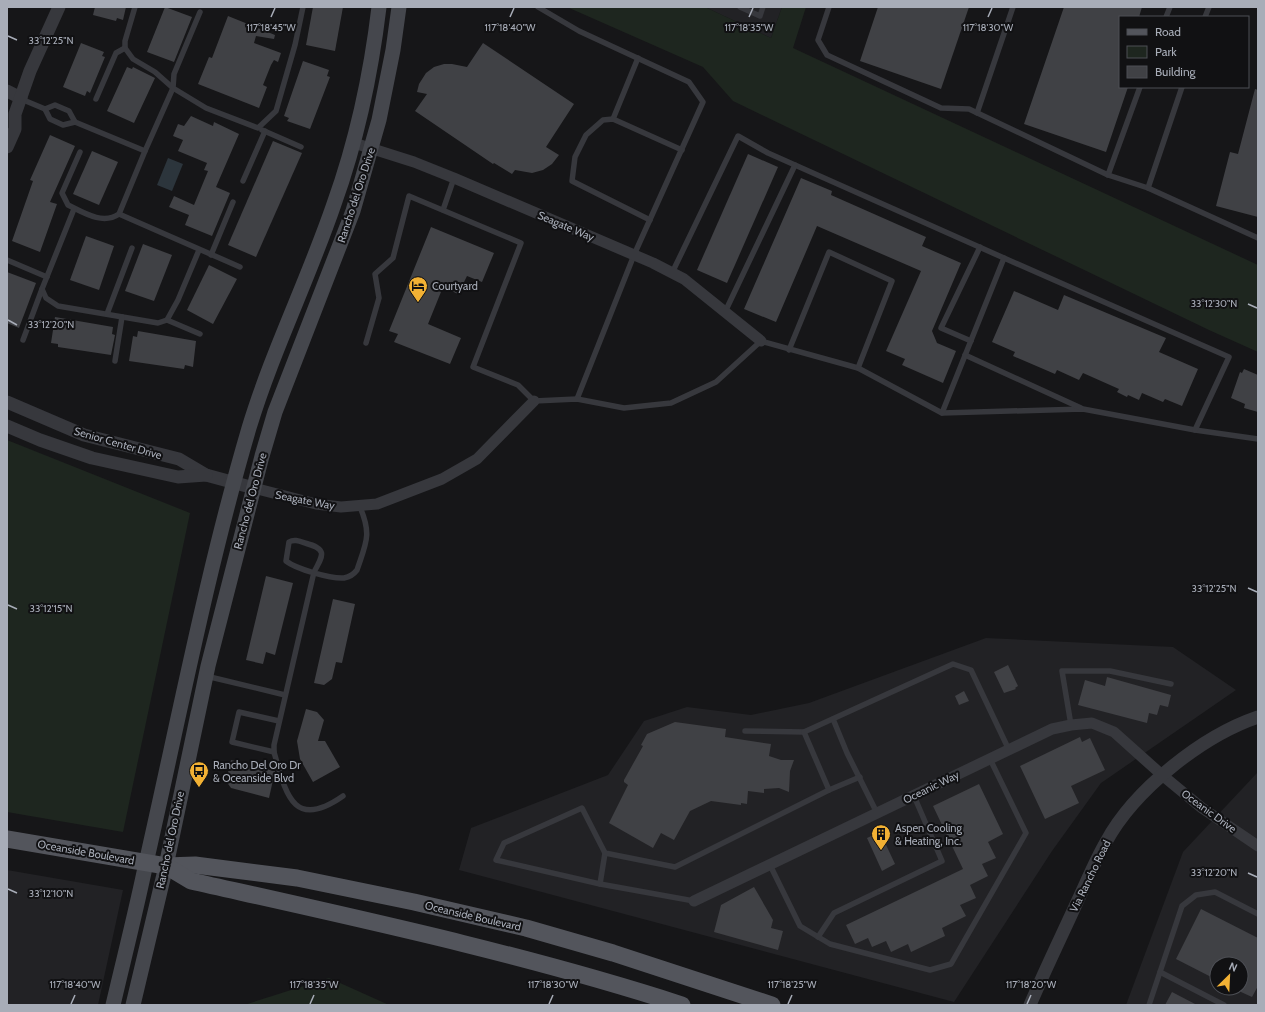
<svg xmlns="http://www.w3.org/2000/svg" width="1265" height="1012" viewBox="0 0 1265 1012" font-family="Cabin,sans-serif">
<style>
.built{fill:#222225;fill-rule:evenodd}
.green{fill:#1e261f}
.water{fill:#2c353c}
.building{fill:#404145}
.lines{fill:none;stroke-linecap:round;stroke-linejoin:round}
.service{stroke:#37383d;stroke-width:5.5}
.minor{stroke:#37383d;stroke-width:11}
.tertiary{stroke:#37383d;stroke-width:13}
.secondary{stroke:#45474d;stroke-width:15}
.primary{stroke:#53555c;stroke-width:17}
.ticks{fill:none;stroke:#a8adb8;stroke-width:1.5}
.labels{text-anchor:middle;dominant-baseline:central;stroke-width:4;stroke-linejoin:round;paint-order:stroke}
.street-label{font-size:11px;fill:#a8adb8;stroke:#111113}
.poi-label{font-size:11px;fill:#a8adb8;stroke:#111113;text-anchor:start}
.ticks-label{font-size:10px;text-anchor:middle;fill:#a8adb8;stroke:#111113;stroke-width:4;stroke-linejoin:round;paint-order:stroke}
</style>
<rect width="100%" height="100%" fill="#161618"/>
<g class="built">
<path d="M705,7H782L771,38Z"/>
<path d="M986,638L1173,647L1236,690L1101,783L1052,851L954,1002L459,870L471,828L608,775L644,721L687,707L751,715L809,703Z"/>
<path d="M1258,772V1005H1126L1183,852ZM1217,964H1241V988H1217Z"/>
<path d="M7,870L123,890L98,1005H7Z"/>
</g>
<g class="green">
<path d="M567,7H705L771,38L782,7H806L793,48L1258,265V352L1209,330L733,101L703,67Z"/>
<path d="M7,440L190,513L123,832L7,812Z"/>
<path d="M329,978L389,1005H244Z"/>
</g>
<path class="water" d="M168,158L183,164L172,191L157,185Z"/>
<g class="building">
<path d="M95,7H126L123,20L117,18L116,21L93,15Z"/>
<path d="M165,7L192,17L174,62L147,52Z"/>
<path d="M313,7H343L335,51L306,45Z"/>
<path d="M878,7H969L941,89L860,61Z"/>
<path d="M1064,7H1142L1139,17H1120V87H1128L1106,152L1024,124Z"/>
<path d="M228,16L275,35L274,39L256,36L254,43L281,53L278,62L274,60L271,65L263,85L267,87L259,108L198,84L209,57L212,58Z"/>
<path d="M81,43L104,52L102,56L105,57L90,93L87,91L85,96L63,87Z"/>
<path d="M483,43L574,104L546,147L559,155L552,164L543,170L532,173L515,170L512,174L494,163L493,164L415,111L427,94L417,92L419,84L426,73L434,67L444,64H452L467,67Z"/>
<path d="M303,61L329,70L327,76L330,77L310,129L287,121L289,118L284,116Z"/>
<path d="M127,67L132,69L133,67L155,78L134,123L107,111Z"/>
<path d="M1255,89L1258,90V217L1216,206L1230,152L1238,154Z"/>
<path d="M191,116L213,126L214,122L239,134L216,187L230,193L212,236L185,225L189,215L169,207L174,196L194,205L208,171L204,170L207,163L178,151L183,140L173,136L178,124L184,126Z"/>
<path d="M50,135L75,146L50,202L57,204L40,252L12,241L33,181L30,180Z"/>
<path d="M273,141L302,153L256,257L228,245Z"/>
<path d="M92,151L118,162L99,205L73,194Z"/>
<path d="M748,154L778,167L727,283L697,270Z"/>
<path d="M801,178L832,191L831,195L926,237L922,246L961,263L932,331L937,343L956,351L943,383L902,365L905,359L886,351L921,271L817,226L776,322L744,309Z"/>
<path d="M431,227L494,253L482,282L467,276L458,294L443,287L428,324L461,338L450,364L394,342L398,334L389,331Z"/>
<path d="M86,236L114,246L99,290L70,280Z"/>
<path d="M143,244L172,255L154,301L125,291Z"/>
<path d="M209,265L237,279L213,324L187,310Z"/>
<path d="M7,272L36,283L19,328L7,323Z"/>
<path d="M1014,291L1058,310L1064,295L1166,338L1159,352L1198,369L1182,406L1165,399L1163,402L1142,393L1139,400L1128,395L1127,397L1117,392L1119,389L1083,373L1079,380L1057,370L1055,374L1013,356L1015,352L992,342Z"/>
<path d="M55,317L113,327L112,334L115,335L111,355L58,347V344L51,343Z"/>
<path d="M138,331L196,341L193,367L185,365L184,369L129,361L133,336L137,337Z"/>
<path d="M1244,369L1258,375V412L1244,408L1245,404L1231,398L1240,372L1242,373Z"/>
<path d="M266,576L293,583L275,655L266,652L263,664L246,660Z"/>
<path d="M333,599L355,604L342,663L336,662L332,679L324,685L314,683Z"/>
<path d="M1008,665L1018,686L1015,688L1016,689L1004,693L994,672Z"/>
<path d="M1107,677L1171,695L1168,707L1160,705L1157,715L1149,713L1147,723L1078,705L1085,680L1105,686Z"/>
<path d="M964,691L969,701L959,705L955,696Z"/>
<path d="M306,709L317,712L324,720L318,741H325L340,767L313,782L300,759L297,741Z"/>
<path d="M675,722L726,729L725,737L771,744L769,756L781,760H794L790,771L789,792L779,788L764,789V793L748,791L747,804L741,803V805L711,801L690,811L674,840L661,833L653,848L609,823L628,785L624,782V780L643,746L641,745L647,734Z"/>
<path d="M1080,737L1082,742L1090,738L1105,770L1071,786L1079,803L1045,819L1020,766Z"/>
<path d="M231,760L275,771L269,798L231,788L226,781Z"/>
<path d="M979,784L1003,834L988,842L996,858L982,864L988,876L970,885L976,898L960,905L966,916L942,928L945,936L911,952L908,944L891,952L886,941L872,947L868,938L855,944L846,925L963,869L933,806Z"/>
<path d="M880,832L895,864L882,871L867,838Z"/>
<path d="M754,887L773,920L771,928L783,931L778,950L714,932L721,905Z"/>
<path d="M1201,909L1258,938V986L1252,997L1241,992V964H1217V980L1176,959Z"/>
<path d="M1172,992L1197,1005H1165Z"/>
</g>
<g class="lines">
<g class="service">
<path d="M135,7L125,41V48L133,59L155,72L173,88L145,151"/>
<path d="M538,7L579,31L689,82L703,102L634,255L577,399"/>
<path d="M740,7L760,16L763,7"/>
<path d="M829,7L818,40L827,55L941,108L969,109L1108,175L1140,87"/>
<path d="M200,12L174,74L173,88L206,108L258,128L276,111L295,45L303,7"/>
<path d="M1166,17L1170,7"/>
<path d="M1205,17L1209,7"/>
<path d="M21,99L45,109L55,105L69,111L75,122L145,151L119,214C103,225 84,213 68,205L62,193L80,152"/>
<path d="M96,99L116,53L125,48"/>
<path d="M45,109L50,119L63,125L75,122"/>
<path d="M977,113L1013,7"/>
<path d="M613,119L638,58"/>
<path d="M262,130L301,147"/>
<path d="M1108,175L1148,188L1182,87"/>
<path d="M243,181L265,131"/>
<path d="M1148,188L1258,238"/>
<path d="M74,209L42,289L46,298L58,306L158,323L167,320L178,300L199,250"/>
<path d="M443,210L454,178"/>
<path d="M119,214L240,267"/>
<path d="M650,220L572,181L575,157L586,135L603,120L613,119L682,150"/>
<path d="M211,255L233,202"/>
<path d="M7,260L47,277"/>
<path d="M672,273L738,136L768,153L1004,258"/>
<path d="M725,312L795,165"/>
<path d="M107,314L132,248"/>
<path d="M167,320L200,334"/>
<path d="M23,340L42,289"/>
<path d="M971,341L941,328L980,247"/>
<path d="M366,343L379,298L375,274L393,258L409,196L521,243L473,367L518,385L534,401L577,399L624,408L671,403L716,382L761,341L858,368L942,413L1083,409L1195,430L1258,439"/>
<path d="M789,350L829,252L892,281L858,368"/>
<path d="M965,355L1081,408"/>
<path d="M115,361L122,317"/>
<path d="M942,413L1004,258L1229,357L1195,430"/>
<path d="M206,676L285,695"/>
<path d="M833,719L847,753L877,813"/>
<path d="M1071,725L1062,671H1110L1171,684"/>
<path d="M745,731L804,732"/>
<path d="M274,752L232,742L239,712L279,721"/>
<path d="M860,777L829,790L804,732L953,664L971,670L1009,750"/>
<path d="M343,796C293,831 286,794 274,752V745L314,572C324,554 327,549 305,543C299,541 294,539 289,542L286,561C296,569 331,579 344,578C349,577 354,574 357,570C366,543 372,535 360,507"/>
<path d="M770,865L800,926L830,944L930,970L951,964L1026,833L990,759"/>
<path d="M600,884L605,853"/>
<path d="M694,901L600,884L496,860L504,843L582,808L605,853L675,867L829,790"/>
<path d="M818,937L834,913L942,861L914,796"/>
<path d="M1160,972L1224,1005"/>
<path d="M1149,1005L1182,906L1196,895L1215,892L1258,914"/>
</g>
<g class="minor">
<path d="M354,143L414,162L454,178L653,263L684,279L761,341"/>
<path d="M254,488L316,504L341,507L377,504L442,479L477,459L534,401"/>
<path d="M694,901L1052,729L1071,725L1092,723L1114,732L1162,775L1202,808L1258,846"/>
</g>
<g class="tertiary">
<path d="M7,91L21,98"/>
<path d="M7,147L15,129V114L30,71L59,7"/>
<path d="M7,402L84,435L179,459L206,475L254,488"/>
<path d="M7,426L40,440L92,458L178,477L206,475"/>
<path d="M1030,1005C1045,970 1062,935 1078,900C1087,881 1095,861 1106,842C1134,790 1202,736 1258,717"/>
</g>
<g class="secondary">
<path d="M113,1005C124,958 136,911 146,863C179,718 207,571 249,428C272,352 308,280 334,204C357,140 371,74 379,7"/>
<path d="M133,1005L166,866L208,666L262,456L275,412L353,211L379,120L393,50L399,7"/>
</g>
<g class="primary">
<path d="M7,839L166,866L195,865L297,878L414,902L526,928L613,953L772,1005"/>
<path d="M166,866L191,881C356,918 521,953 682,1005"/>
</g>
</g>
<path class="ticks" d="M271,17L275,8M510,17L514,8M749,17L753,8M988,17L992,8M8,36L17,40M1248,304L1257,308M8,320L17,325M1248,588L1257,592M8,605L17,609M1248,873L1257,877M8,889L17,893M71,1004L75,995M310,1004L314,995M549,1004L553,995M788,1004L792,995M1027,1004L1031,995"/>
<defs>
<g id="hotel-pin" transform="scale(1)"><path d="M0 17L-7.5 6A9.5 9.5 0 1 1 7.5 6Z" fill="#f2b134" stroke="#111113"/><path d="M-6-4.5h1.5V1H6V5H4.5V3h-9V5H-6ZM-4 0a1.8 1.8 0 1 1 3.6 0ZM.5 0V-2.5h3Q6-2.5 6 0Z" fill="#111"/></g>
<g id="bus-pin" transform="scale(1)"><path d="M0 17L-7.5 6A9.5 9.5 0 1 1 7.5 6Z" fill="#f2b134" stroke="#111113"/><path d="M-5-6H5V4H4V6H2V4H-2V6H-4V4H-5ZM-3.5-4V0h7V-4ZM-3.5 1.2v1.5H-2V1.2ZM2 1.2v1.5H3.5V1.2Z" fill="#111"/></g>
<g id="building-pin" transform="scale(1)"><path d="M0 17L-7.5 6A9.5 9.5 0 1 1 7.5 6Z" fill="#f2b134" stroke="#111113"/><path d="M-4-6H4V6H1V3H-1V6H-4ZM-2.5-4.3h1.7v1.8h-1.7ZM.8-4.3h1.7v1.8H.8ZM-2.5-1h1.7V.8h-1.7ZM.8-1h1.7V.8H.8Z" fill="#111"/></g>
</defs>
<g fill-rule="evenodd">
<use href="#hotel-pin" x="418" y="286"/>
<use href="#bus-pin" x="199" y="771"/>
<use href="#building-pin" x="881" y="834"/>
</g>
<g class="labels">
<g class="street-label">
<text transform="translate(356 195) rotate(-72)">Rancho del Oro Drive</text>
<text transform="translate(566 226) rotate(23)">Seagate Way</text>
<text transform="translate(118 443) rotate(16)">Senior Center Drive</text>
<text transform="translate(305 500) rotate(11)">Seagate Way</text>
<text transform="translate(250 501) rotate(-75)">Rancho del Oro Drive</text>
<text transform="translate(931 787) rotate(-26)">Oceanic Way</text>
<text transform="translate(1209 811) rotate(36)">Oceanic Drive</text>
<text transform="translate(170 840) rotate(-78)">Rancho del Oro Drive</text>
<text transform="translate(86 852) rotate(10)">Oceanside Boulevard</text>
<text transform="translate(1090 876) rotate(-64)">Via Rancho Road</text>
<text transform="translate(473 916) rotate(13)">Oceanside Boulevard</text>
</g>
<g class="poi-label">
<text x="432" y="286">Courtyard</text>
<text x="213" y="765">Rancho Del Oro Dr<tspan x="213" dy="13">&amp; Oceanside Blvd</tspan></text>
<text x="895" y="828">Aspen Cooling<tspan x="895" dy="13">&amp; Heating, Inc.</tspan></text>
</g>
</g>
<g class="ticks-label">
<text x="271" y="31">117°18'45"W</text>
<text x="510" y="31">117°18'40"W</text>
<text x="749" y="31">117°18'35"W</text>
<text x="988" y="31">117°18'30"W</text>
<text x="51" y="44">33°12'25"N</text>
<text x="1214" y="307">33°12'30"N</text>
<text x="51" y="328">33°12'20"N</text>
<text x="1214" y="592">33°12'25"N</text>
<text x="51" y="612">33°12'15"N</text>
<text x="1214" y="876">33°12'20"N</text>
<text x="51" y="897">33°12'10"N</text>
<text x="75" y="988">117°18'40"W</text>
<text x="314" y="988">117°18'35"W</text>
<text x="553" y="988">117°18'30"W</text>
<text x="792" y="988">117°18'25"W</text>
<text x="1031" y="988">117°18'20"W</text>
</g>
<rect width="1265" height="1012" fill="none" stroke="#a8adb8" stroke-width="16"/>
<rect x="1119" y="16" width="130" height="72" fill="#111113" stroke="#4d4f55"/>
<rect x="1127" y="29" width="20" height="6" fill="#53555c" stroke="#4d4f55"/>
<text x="1155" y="36" font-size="12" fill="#a8adb8">Road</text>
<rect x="1127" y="46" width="20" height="12" fill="#1e261f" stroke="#4d4f55"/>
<text x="1155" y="56" font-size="12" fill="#a8adb8">Park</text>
<rect x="1127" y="66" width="20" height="12" fill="#404145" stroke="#4d4f55"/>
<text x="1155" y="76" font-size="12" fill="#a8adb8">Building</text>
<g transform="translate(1229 976) rotate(24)"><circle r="19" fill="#111113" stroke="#4d4f55"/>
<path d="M0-3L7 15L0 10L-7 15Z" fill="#f2b134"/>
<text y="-6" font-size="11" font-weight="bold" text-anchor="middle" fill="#a8adb8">N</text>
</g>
</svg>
